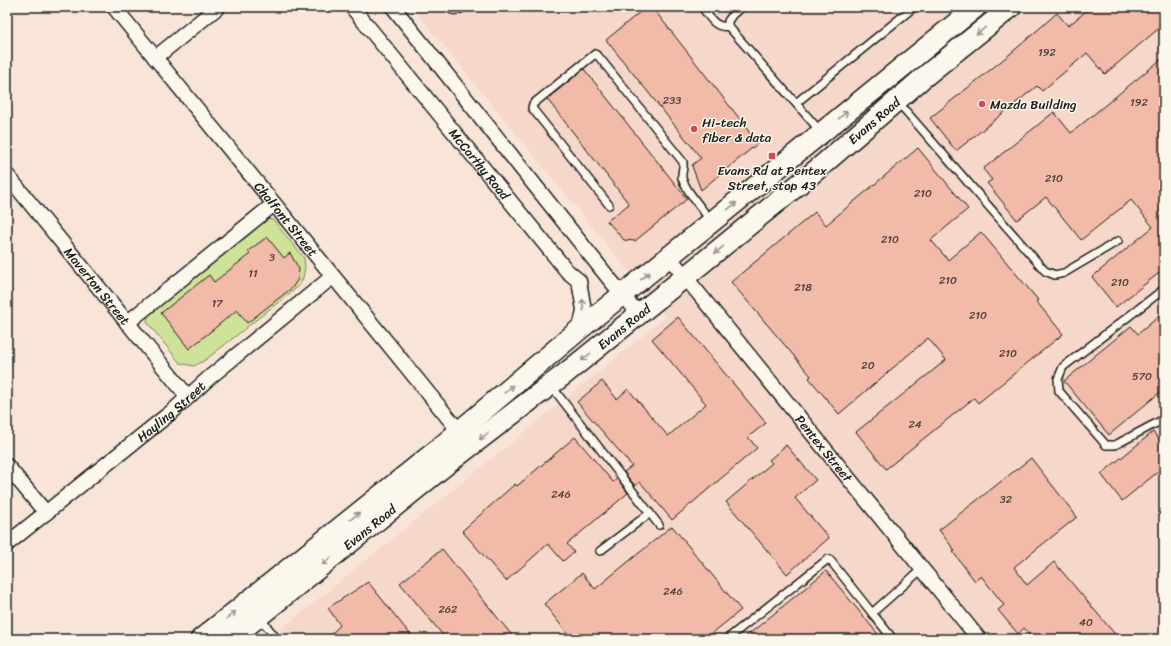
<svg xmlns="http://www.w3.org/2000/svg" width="1171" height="646" viewBox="0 0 1171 646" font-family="Sriracha,sans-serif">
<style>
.built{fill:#f6d8ca}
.green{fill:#cfe398;stroke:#76805a}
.building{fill:#f2baa8;stroke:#1c1c1c}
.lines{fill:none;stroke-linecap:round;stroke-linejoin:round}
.service-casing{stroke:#1c1c1c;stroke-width:10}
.minor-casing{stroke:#1c1c1c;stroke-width:17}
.secondary-casing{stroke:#1c1c1c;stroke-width:23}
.service{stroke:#fbf7ec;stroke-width:7}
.minor{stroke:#fbf7ec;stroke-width:14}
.secondary{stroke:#fbf7ec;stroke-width:20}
.oneway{stroke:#97948e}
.poi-dot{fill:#d1495b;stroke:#fbf7ec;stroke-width:1.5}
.labels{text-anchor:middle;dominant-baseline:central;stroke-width:3;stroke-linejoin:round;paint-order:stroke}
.number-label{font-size:11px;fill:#52443f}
.poi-label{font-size:13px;fill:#1c1c1c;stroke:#fbf7ec;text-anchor:start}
.street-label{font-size:13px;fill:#1c1c1c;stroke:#fbf7ec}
</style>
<rect width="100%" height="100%" fill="#f8e5d8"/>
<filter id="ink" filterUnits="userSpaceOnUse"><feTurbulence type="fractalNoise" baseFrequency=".025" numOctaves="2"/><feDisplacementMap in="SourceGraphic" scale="8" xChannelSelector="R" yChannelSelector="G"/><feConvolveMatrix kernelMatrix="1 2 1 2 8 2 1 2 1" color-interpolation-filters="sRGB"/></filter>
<g filter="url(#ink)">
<path class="built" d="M412,7H1164V639H269L666,317Z"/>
<path class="green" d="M267,219L273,220L304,258L305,267L303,278L299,286L204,361L194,366L180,363L147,322L148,315Z"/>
<g class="building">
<path d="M646,7H652L743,123L757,144L701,190L693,169L692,165L701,158L606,40Z"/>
<path d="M1091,7H1164V24L1105,74L1087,53L1042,91L1037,86L956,151L930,118L1010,54L1057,13L1068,26Z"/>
<path d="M1164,57V269L1116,307L1092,277L1153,227L1131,200L1081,240L1046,197L1017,220L987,183L992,180L983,169L1054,112L1071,133Z"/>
<path d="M584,69L687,199L635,241L624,240L607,221L629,204L547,99Z"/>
<path d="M918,148L968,209L931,240L948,260L981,232L1038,300L1036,301L1063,334L978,403L974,398L886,469L856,432L946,360L928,338L839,414L809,378L811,376L731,282L815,212L826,225Z"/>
<path d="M267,237L284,258L290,253L299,269L298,279L292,288L247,323L237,310L189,349L161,313L209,275L214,282L250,254L248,251Z"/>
<path d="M1164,312V389L1109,435L1064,381L1131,326L1138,334Z"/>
<path d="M678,317L766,423L748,437L757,448L672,520L640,482L635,486L624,472L632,466L577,402L602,381L617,399L628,389L668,436L706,404L652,339Z"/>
<path d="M1153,432L1164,445V467L1122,501L1101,474Z"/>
<path d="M575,437L613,482L617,479L628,493L567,544L574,552L563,561L548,544L506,581L462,531L515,484L517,486Z"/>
<path d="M786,445L816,480L795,498L829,538L787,574L726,502L772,463L769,460Z"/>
<path d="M1031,458L1077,517L1014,567L1027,585L1054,562L1119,639H1033L1024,628L1018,634L998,610L1004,605L981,576L975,581L953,552L955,551L939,530Z"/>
<path d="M672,526L741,610L705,639H572L544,604L582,573L595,589Z"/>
<path d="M442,549L515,639H446L400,583Z"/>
<path d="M826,571L882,639H743Z"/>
<path d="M368,582L414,639H327L340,625L328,608Z"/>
</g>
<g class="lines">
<g class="service-casing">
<g id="service">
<path d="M448,7C452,12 459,11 463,7"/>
<path d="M702,7C709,16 715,29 728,26"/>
<path d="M742,7L733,14L728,21V26L821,132"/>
<path d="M897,101L1045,271L1055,275L1064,273L1118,241"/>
<path d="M796,103L914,7"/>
<path d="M609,205L532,108L533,104L595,54L599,57L683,162C684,168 681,173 682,178C685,190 703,210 711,221"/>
<path d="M1164,289L1063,367L1058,379L1059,391L1106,445H1115L1164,419"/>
<path d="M552,387L659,525"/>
<path d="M600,551L650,513"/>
<path d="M872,613L893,639"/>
<path d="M259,617L277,639"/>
<path d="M727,639L828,559L830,560L872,613L922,569"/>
</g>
</g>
<g class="minor-casing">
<g id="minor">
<path id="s1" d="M114,7L459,431"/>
<path id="s2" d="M352,7L567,271L579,281L584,310L580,329"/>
<path d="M393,7L607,276L639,315"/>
<path d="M155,58L218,7"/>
<path id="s3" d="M7,175L188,397"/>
<path id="s4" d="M669,257L979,639"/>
<path d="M127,323L274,204"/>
<path d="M7,466L46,513"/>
<path id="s5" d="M7,544L174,410L210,377L332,277"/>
</g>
</g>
<g class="secondary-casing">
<g id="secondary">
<path d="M201,639L437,450L580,329L976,7"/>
<path id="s6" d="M231,639L447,464L566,373L706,260L820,167L924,77L1011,7"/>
</g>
</g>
<use href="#service" class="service"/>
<use href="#minor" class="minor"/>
<use href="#secondary" class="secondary"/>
</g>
<defs><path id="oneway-shaft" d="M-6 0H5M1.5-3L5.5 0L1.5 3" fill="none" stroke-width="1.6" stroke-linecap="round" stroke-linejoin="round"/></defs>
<g class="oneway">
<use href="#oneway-shaft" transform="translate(981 31) rotate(141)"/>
<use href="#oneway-shaft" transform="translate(843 115) rotate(-39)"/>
<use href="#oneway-shaft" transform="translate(732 206) rotate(-39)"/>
<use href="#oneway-shaft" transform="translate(719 250) rotate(141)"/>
<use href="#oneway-shaft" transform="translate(645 276) rotate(-39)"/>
<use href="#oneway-shaft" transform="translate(583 305) rotate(-95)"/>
<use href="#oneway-shaft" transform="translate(586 357) rotate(141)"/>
<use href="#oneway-shaft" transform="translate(509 389) rotate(-40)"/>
<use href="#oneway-shaft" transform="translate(484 436) rotate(142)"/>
<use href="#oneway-shaft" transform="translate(355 516) rotate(-39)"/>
<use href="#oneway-shaft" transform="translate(327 561) rotate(141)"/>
<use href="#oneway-shaft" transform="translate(231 615) rotate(-39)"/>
</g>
</g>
<g class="poi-dot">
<circle cx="982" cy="104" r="4"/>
<circle cx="694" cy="129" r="4"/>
<rect x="768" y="152" width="8" height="8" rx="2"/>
</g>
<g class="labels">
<g class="number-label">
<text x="1047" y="52">192</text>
<text x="672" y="100">233</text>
<text x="1139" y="102">192</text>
<text x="1054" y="178">210</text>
<text x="923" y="193">210</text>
<text x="890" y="239">210</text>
<text x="272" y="257">3</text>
<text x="253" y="273">11</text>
<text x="948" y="280">210</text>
<text x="1120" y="282">210</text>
<text x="803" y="287">218</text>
<text x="217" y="303">17</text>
<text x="978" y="315">210</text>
<text x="1008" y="353">210</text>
<text x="868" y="365">20</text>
<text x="1142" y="376">570</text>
<text x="915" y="424">24</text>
<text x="561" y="494">246</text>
<text x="1006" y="499">32</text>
<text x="673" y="591">246</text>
<text x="448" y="609">262</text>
<text x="1086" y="622">40</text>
</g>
<g class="poi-label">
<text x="990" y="104">Mazda Building</text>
<text x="702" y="122">Hi-tech<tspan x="702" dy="15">fiber &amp; data</tspan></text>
<text x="772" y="170" text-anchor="middle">Evans Rd at Pentex<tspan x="772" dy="15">Street, stop 43</tspan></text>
</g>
<g class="street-label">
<text stroke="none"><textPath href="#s6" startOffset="826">Evans Road</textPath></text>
<text stroke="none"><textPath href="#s2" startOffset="202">McCarthy Road</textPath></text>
<text stroke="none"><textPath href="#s1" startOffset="273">Chalfont Street</textPath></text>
<text stroke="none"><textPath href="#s3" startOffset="143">Maverton Street</textPath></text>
<text stroke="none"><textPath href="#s6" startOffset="502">Evans Road</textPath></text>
<text stroke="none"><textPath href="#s5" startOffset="211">Hayling Street</textPath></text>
<text stroke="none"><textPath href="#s4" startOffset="246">Pentex Street</textPath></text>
<text stroke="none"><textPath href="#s6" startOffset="178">Evans Road</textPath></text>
</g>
</g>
<rect width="1171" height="646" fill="none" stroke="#fbf7ec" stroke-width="24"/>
<rect x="12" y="12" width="1147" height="622" fill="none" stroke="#1c1c1c" stroke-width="1.5" filter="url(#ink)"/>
</svg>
